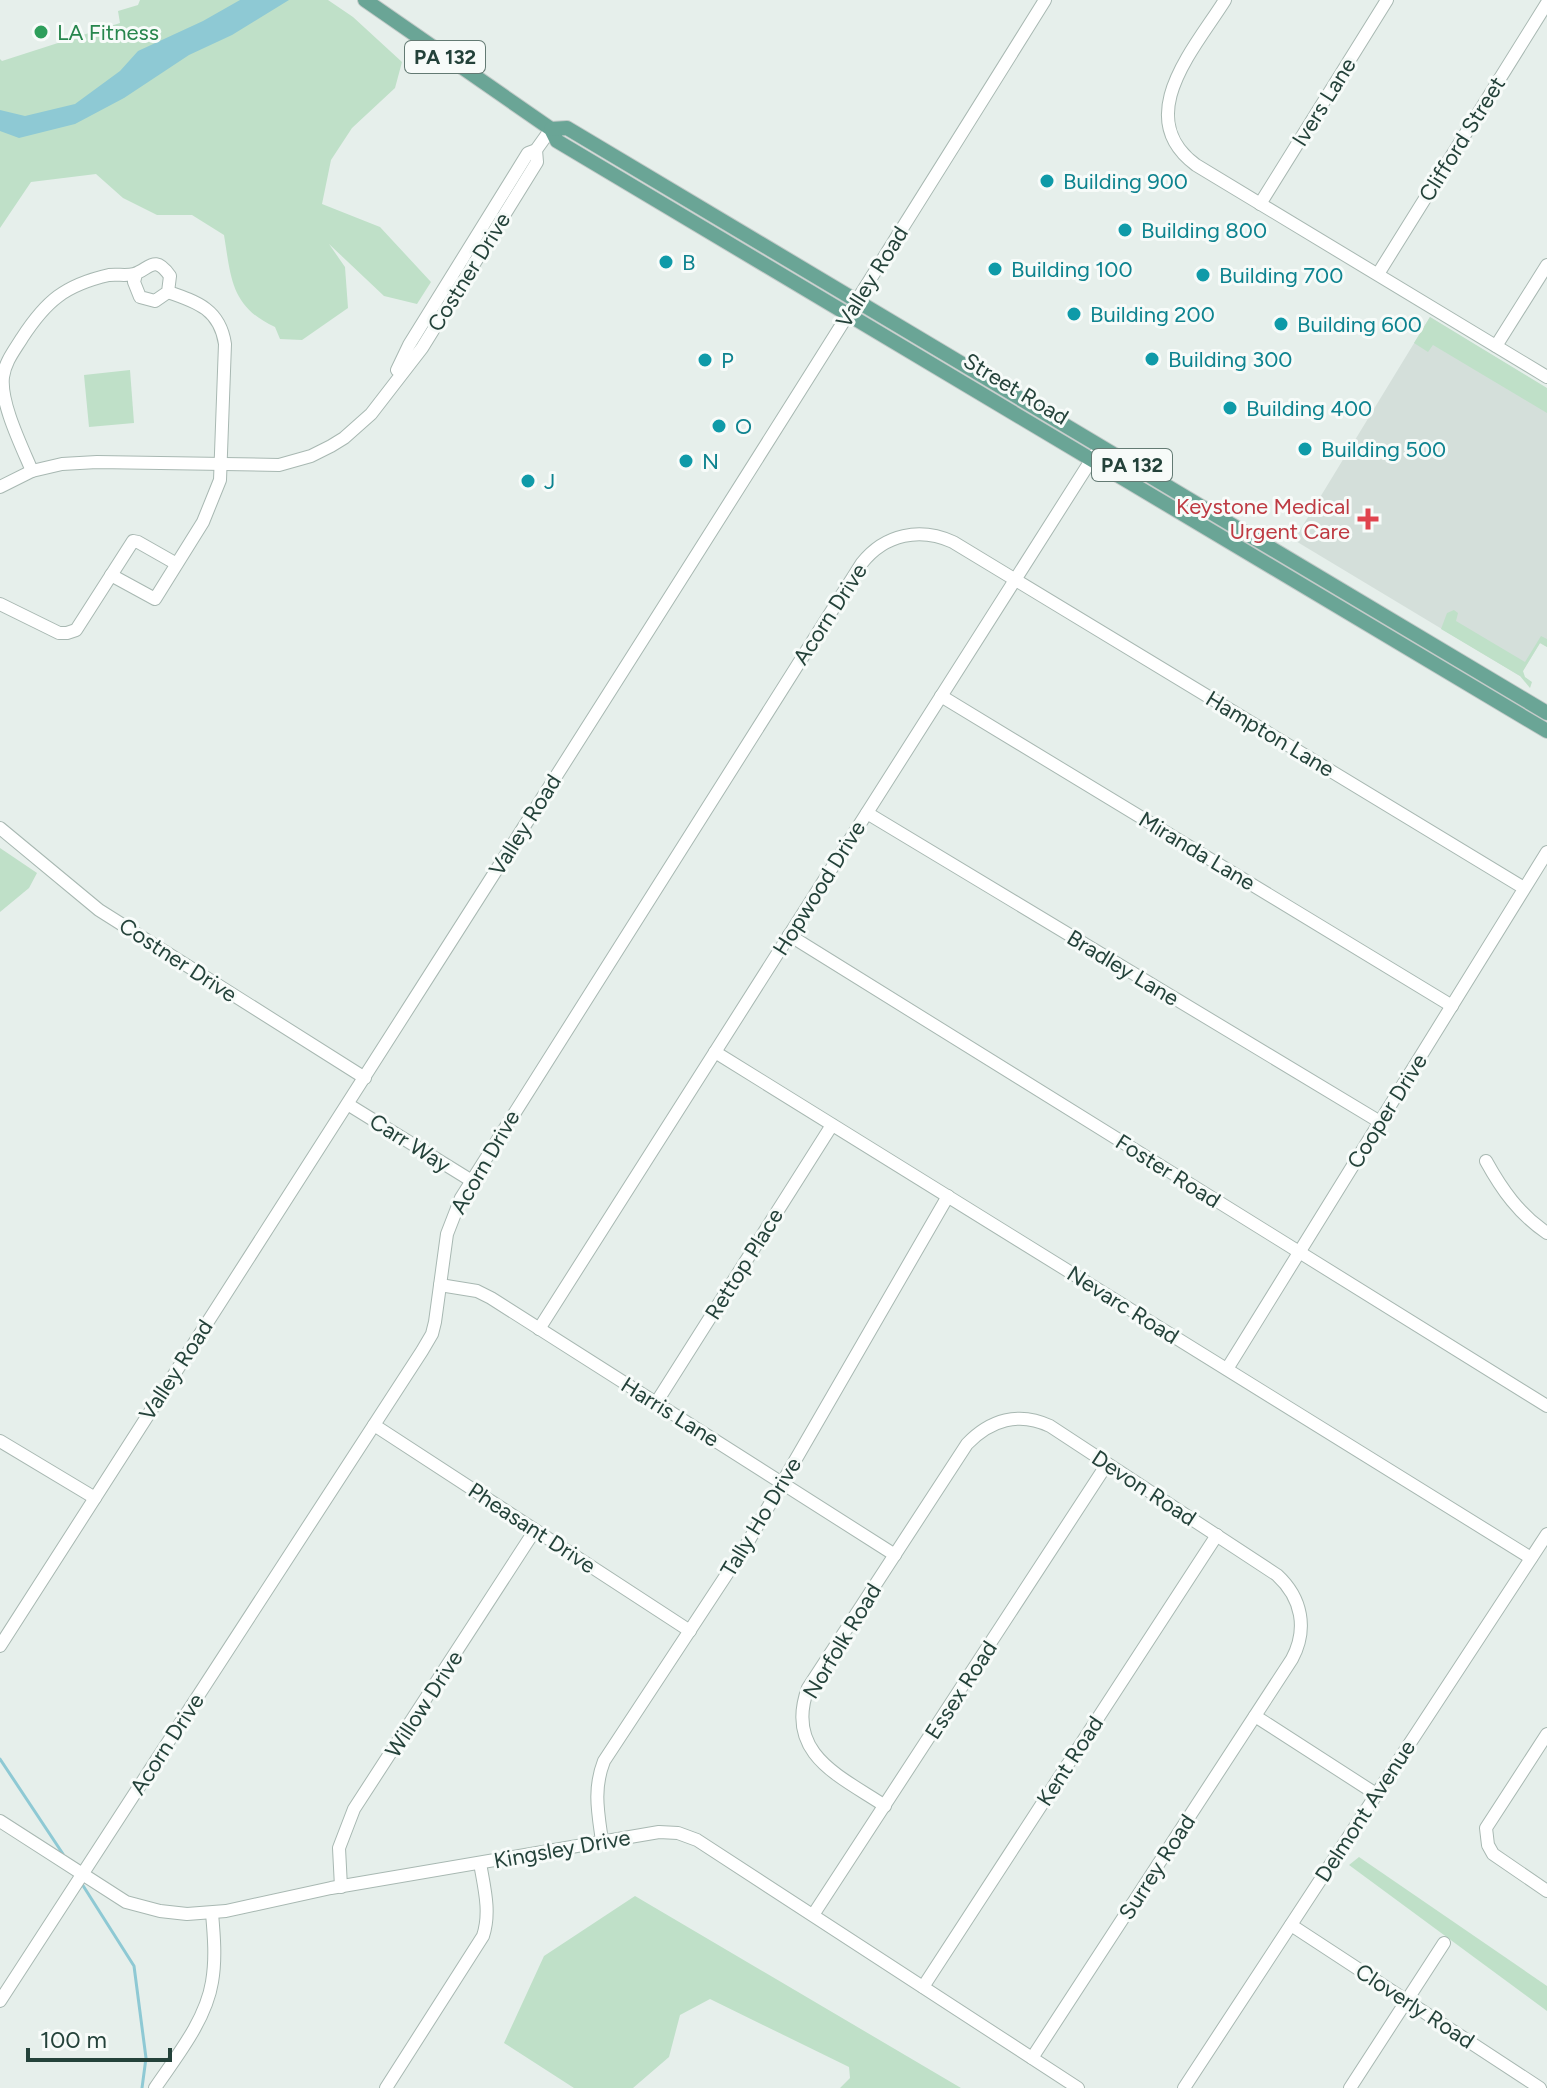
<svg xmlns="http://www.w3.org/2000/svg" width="1547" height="2088" viewBox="0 0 1547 2088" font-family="Figtree,sans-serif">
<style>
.built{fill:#d4dfda}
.green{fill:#bfe0c8}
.water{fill:#8ec9d4}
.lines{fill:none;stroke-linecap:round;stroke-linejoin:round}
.stream{stroke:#8ec9d4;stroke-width:3}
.minor-casing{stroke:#a8b8b2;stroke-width:14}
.major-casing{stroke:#c2cac8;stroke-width:16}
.minor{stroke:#fff;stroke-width:12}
.major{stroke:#6aa596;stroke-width:14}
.leisure-dot{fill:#2e9e5b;stroke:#f7fbf9;stroke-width:3}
.culture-dot{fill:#0f9aa8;stroke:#f7fbf9;stroke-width:3}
.health-dot{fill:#e0444e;stroke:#f7fbf9;stroke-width:3}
.labels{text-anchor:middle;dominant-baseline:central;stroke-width:6;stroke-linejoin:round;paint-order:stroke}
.shield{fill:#f7fbf9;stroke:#637a73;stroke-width:2}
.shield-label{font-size:20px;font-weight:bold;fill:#24423a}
.leisure-label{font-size:22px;fill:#27864d;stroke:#f7fbf9;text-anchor:start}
.street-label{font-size:22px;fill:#24423a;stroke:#f7fbf9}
.culture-label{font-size:22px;fill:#0d838f;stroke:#f7fbf9;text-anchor:start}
.health-label{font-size:22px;fill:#be3a42;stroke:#f7fbf9;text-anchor:end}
</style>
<rect width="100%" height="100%" fill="#e6efeb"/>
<path class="built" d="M1430,317L1547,389V647L1540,643L1520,676L1294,540Z"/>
<g class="green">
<path d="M140,0H328L353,17L402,62L395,88L352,128L331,160L322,204L380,227L431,282L417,304L384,296L329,244L345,267L348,308L302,340L280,339L275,327C231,307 231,278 224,235L192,215H157L123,198L96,174L31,182L0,228V59L2,61L120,23L118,11L138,5Z"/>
<path d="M1430,317L1547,388V413L1433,345L1428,352L1414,343Z"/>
<path d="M130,370L134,423L89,427L84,375Z"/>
<path d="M1454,610L1458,613L1456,621L1525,662L1541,636L1547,639V647L1540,643L1523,671L1525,677L1532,682L1530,688L1520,676L1441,629L1447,613Z"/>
<path d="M0,848L37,873L29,888L0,912Z"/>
<path d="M1359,1857L1547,1986V2011L1349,1865Z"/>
<path d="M635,1896L961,2088H840L850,2078L849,2067L710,1999L680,2015L669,2057L633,2088H574L504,2043L544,1956Z"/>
</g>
<path class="water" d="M240,0H289L232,35L189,55L124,98L75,124L19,138L0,131V110L25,116L75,104L120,71L138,51L203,21Z"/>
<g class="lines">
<g class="stream">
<path d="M0,1759L63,1854"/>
<path d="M82,1884L134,1966L146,2058L142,2088"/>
</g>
<g class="minor-casing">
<g id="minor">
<path d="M1225,0C1195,48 1131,117 1196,165L1547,377"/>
<path d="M1260,204L1387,0"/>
<path d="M1378,274L1547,3"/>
<path d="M1496,346L1547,265"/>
<path d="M397,370L409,345L528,153L536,150L551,129"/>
<path d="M32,471C22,447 0,403 3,377C5,362 14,351 22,338C46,301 65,285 109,275C117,274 127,276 134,274C149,270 154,253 170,276L168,292L155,301L140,297L134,282L136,274"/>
<path d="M0,487L32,471L62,464L97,462L279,465L311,456L331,446L344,438L371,414L422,348L537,162L536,150"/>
<path d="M111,575L155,599L203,522L220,480L225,344C220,310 198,302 168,292"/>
<path d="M0,604L59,633H67L76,630L133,541L138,542L175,563"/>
<path d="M941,696L1452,1006"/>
<path d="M867,813L1380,1122"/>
<path d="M0,828L99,910L365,1078"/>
<path d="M789,935L1547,1406"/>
<path d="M715,1052L1531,1558"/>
<path d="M349,1105L472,1181"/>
<path d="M1486,1161C1502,1190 1519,1214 1547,1233"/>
<path d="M440,1285L477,1291L491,1298L895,1555"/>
<path d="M539,1329L1095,454"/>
<path d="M1227,1369L1547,852"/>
<path d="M656,1403L832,1125"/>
<path d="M374,1425L690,1631"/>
<path d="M0,1441L95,1498"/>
<path d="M0,1646C351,1099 701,552 1045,0"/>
<path d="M1255,1716L1376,1794"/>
<path d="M1547,1734L1486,1828L1488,1845L1493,1854L1547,1891"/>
<path d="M885,1806C840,1776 784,1754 808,1688L967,1444C990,1420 1019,1411 1050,1426L1277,1575C1302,1598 1308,1629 1292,1659L1032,2058"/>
<path d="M0,1821L126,1902L160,1911L187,1914L226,1911L331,1888L659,1832L678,1833L697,1840L1078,2088"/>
<path d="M602,1841C598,1812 593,1789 604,1761L748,1542L948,1196"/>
<path d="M341,1887L339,1848L354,1809L535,1530"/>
<path d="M813,1915L1107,1464"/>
<path d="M1291,1925L1540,2088"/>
<path d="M923,1987L1217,1535"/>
<path d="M0,2001L422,1351L432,1334L435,1322L447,1234L461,1198L862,563C885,534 920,527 953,542L1524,888"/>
<path d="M155,2088C176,2057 206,2020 212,1982C216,1959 214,1936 212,1913"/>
<path d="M386,2088L483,1936C491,1912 484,1887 480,1863"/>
<path d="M1184,2088L1547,1534"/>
<path d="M1350,2088L1444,1943"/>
</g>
</g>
<g class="major-casing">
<g id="major">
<path d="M365,0L551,129L557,141L1547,731"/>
<path d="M551,129L567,128L1547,713"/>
</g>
</g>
<use href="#minor" class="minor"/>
<use href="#major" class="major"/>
</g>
<circle class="leisure-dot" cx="41" cy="32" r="8"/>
<g class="culture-dot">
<circle cx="1047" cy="181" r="8"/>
<circle cx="1125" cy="230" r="8"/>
<circle cx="666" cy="262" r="8"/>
<circle cx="995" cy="269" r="8"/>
<circle cx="1203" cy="275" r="8"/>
<circle cx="1074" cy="314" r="8"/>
<circle cx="1281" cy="324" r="8"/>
<circle cx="1152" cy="359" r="8"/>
<circle cx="705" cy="360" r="8"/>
<circle cx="1230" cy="408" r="8"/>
<circle cx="719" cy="426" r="8"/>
<circle cx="1305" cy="449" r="8"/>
<circle cx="686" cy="461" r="8"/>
<circle cx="528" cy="481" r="8"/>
</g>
<path class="health-dot" d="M1364 507h8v8h8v8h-8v8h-8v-8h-8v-8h8z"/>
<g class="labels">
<g class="shield">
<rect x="405" y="41" width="80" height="32" rx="6"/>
<rect x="1092" y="449" width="80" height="32" rx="6"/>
</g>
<g class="shield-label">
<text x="445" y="57">PA 132</text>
<text x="1132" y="465">PA 132</text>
</g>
<g class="leisure-label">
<text x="57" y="32">LA Fitness</text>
</g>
<g class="street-label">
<text transform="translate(1324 102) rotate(-58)">Ivers Lane</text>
<text transform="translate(1462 139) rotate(-58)">Clifford Street</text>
<text transform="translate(469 272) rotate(-58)">Costner Drive</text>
<text transform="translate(872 277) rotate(-58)">Valley Road</text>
<text transform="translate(1016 389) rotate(31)">Street Road</text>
<text transform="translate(830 614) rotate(-57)">Acorn Drive</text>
<text transform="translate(1270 734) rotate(31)">Hampton Lane</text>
<text transform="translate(525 825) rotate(-58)">Valley Road</text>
<text transform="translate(1197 851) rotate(31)">Miranda Lane</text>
<text transform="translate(819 888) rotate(-58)">Hopwood Drive</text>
<text transform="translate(178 960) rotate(33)">Costner Drive</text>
<text transform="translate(1123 968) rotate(31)">Bradley Lane</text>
<text transform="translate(1387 1111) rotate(-58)">Cooper Drive</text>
<text transform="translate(410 1143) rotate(32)">Carr Way</text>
<text transform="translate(485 1162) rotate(-60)">Acorn Drive</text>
<text transform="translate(1168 1171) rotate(32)">Foster Road</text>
<text transform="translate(744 1264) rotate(-58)">Rettop Place</text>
<text transform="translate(1123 1305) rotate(32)">Nevarc Road</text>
<text transform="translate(176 1370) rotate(-57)">Valley Road</text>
<text transform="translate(670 1412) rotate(32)">Harris Lane</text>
<text transform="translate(1144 1488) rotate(33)">Devon Road</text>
<text transform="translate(761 1517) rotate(-59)">Tally Ho Drive</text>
<text transform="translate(532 1528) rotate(33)">Pheasant Drive</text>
<text transform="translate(842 1641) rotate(-59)">Norfolk Road</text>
<text transform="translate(961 1690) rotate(-57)">Essex Road</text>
<text transform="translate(424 1704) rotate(-57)">Willow Drive</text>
<text transform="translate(167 1744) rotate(-57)">Acorn Drive</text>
<text transform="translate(1070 1761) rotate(-57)">Kent Road</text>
<text transform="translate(1365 1811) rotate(-57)">Delmont Avenue</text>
<text transform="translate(562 1849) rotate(-10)">Kingsley Drive</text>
<text transform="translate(1157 1867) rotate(-57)">Surrey Road</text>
<text transform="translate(1415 2006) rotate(33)">Cloverly Road</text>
</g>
<g class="culture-label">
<text x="1063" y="181">Building 900</text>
<text x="1141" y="230">Building 800</text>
<text x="682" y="262">B</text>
<text x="1011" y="269">Building 100</text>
<text x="1219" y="275">Building 700</text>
<text x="1090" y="314">Building 200</text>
<text x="1297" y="324">Building 600</text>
<text x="1168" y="359">Building 300</text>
<text x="721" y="360">P</text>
<text x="1246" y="408">Building 400</text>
<text x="735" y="426">O</text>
<text x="1321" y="449">Building 500</text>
<text x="702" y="461">N</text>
<text x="544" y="481">J</text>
</g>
<g class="health-label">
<text x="1350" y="506">Keystone Medical<tspan x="1350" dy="25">Urgent Care</tspan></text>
</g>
</g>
<path d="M28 2048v12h142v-12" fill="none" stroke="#24423a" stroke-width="4"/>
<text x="40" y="2048" font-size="24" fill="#24423a" stroke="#f7fbf9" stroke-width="6" paint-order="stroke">100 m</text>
</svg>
